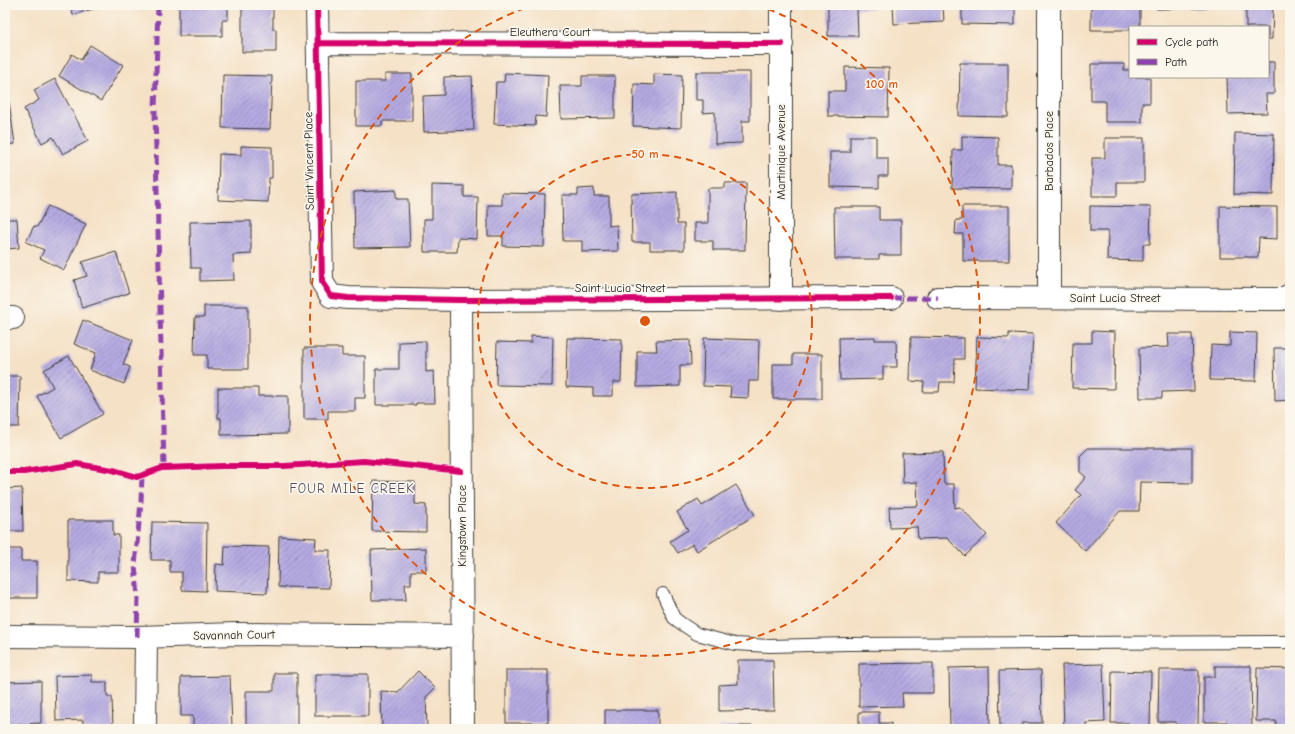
<svg xmlns="http://www.w3.org/2000/svg" width="1295" height="734" font-family="'Comic Neue',sans-serif">
  <style>
    .building { fill: url(#building-hatch) }
    .lines { fill: none; stroke-linecap: round; stroke-linejoin: round }
    .service-casing { stroke: #3d3a36; stroke-width: 14 }
    .minor-casing { stroke: #3d3a36; stroke-width: 24 }
    .service { stroke: #fff; stroke-width: 12 }
    .minor { stroke: #fff; stroke-width: 22 }
    .quiet { stroke: #8e44ad; stroke-width: 5; stroke-dasharray: 10 5; stroke-linecap: butt }
    .cycleway-casing { stroke: #fbf7ec; stroke-width: 8 }
    .cycleway { stroke: #d6006c; stroke-width: 6 }
    .ring { fill: none; stroke: #de560d; stroke-width: 2; stroke-dasharray: 7 5 }
    .labels { text-anchor: middle; dominant-baseline: central; stroke-width: 3.5; stroke-linejoin: round; paint-order: stroke }
    .street-label { font-size: 12px; fill: #1c1c1c; stroke: #fbf7ec }
    .neighbourhood-label { font-size: 13px; letter-spacing: 1px; fill: #524e61; stroke: #fbf7ec }
    .centre { fill: #de560d; stroke: #fbf7ec; stroke-width: 2 }
    .ring-label { font-size: 12px; text-anchor: middle; font-weight: bold; fill: #de560d; stroke: #fbf7ec; stroke-width: 3.5; stroke-linejoin: round; paint-order: stroke }
  </style>
  <defs>
    <pattern id="building-hatch" width="6" height="6" patternUnits="userSpaceOnUse"><rect width="6" height="6" fill="#b5aae2"/><path d="M-1 1l2-2M0 6l6-6M5 7l2-2" fill="none" stroke="#928ab6"/></pattern>
  </defs>
  <rect width="100%" height="100%" fill="#fbf7ec"/>
  <filter id="ink" filterUnits="userSpaceOnUse"><feTurbulence type="fractalNoise" baseFrequency=".025" numOctaves="2"/><feDisplacementMap in="SourceGraphic" scale="8" xChannelSelector="R" yChannelSelector="G"/><feConvolveMatrix kernelMatrix="1 2 1 2 8 2 1 2 1" color-interpolation-filters="sRGB"/></filter>
  <filter id="wash" filterUnits="userSpaceOnUse"><feTurbulence type="fractalNoise" baseFrequency=".012" numOctaves="4" result="noise"/><feDisplacementMap in="SourceGraphic" scale="16" xChannelSelector="R" yChannelSelector="G"/><feGaussianBlur stdDeviation="0.9" result="paint"/><feColorMatrix in="noise" values="0 0 0 0 0 0 0 0 0 0 0 0 0 0 0 0 0 1.4 0 .05"/><feComposite in="paint" operator="in"/></filter>
  <g filter="url(#wash)">
    <rect width="100%" height="100%" fill="#f5e1c6"/>
    <g id="blocks">
      <path class="building" d="M70 5H106L73 15Z
        M179 5H228V20H222V36H179Z
        M242 5H273V29H276V52H242Z
        M828 5H874V9H857L858 36H828Z
        M893 5H943L944 22 894 24Z
        M962 5H1015V25L962 24Z
        M1091 5H1140V27H1130V30H1091Z
        M1157 5H1206V8L1157 9Z
        M1246 5H1273L1272 39H1268V27H1246Z
        M90 45 123 65 101 101 59 76 72 54 81 60Z
        M1268 62H1274V94H1266L1267 113 1228 114 1227 77H1268Z
        M960 63H1008V117L959 116Z
        M1091 64H1124V70H1130V77H1150V103H1142V122H1105V101H1091Z
        M845 67 889 68 888 117 828 116V91H845Z
        M696 72H750V121H742V143L715 144V112L703 113V100H696Z
        M505 73 548 75 546 117 536 116 535 126 494 124 496 82H504Z
        M385 74H412V121H382V126H356V81H385Z
        M654 74 682 75 681 128 633 126 634 84 654 85Z
        M223 75 272 76 270 129 222 128Z
        M472 76 474 130 424 132 423 96 444 95V77Z
        M582 76H615V118L561 119 560 86H582Z
        M55 79 88 141 63 154 53 137 42 143 24 109 39 100 34 90Z
        M5 102H9L15 144 5 145Z
        M1235 133 1274 134 1273 195 1234 194Z
        M850 136H876V158H888V176H879V188L830 187V152H850Z
        M962 136 998 137V165H1011V189L952 188 953 150H962Z
        M1105 138H1144V182H1117V196H1092V158H1105Z
        M241 146 272 147V178H269L268 202 218 200 219 154 241 155Z
        M725 183H746L745 250H713V241H695V223H708V188H725Z
        M432 185 464 186V197H478L477 239 458 238 457 252H424V219H432Z
        M594 188V196H609V226L617 225 618 251 582 252V241H563L562 195H578V189Z
        M396 190V199H408L410 247 355 248 354 192Z
        M677 192V224H684V250H650V242H632L631 194Z
        M502 193 545 194 544 247 503 246V236H488V205H502Z
        M48 206 86 224 64 270 40 258 44 250 26 242 34 226 37 227Z
        M962 206H1009V261H963V234H955L956 220H962Z
        M1090 206 1151 207 1150 244H1143V261L1107 260 1108 231H1090Z
        M1220 206 1277 207V239L1259 238 1258 257H1220Z
        M834 207H879V220H901V255H879V259H835Z
        M5 219H17L19 248 5 249Z
        M251 221V254L233 255 234 280 200 281V268H191L190 222Z
        M116 252 129 293 82 308 74 280 87 276 82 262Z
        M204 306H248V369H207V355H194L195 317H204Z
        M83 320 133 340 123 364 130 367 124 384 90 370 96 353 74 344Z
        M1092 331 1115 332 1114 389 1072 388 1073 343H1092Z
        M1230 332 1257 333 1256 381 1210 380 1211 345 1230 346Z
        M1009 333 1033 334 1030 390 975 388 977 337 1009 338Z
        M1168 334H1192L1194 391 1162 392V398H1140L1139 348 1169 347Z
        M531 336 553 337 552 386 496 385 497 342 531 343Z
        M875 337V340H896L897 367H883V379L840 380 839 338Z
        M911 337 964 338V359H955L954 382H940L939 392H923L924 382 910 381Z
        M567 338 622 339 621 382H613V396H593V388L566 387Z
        M704 338 759 340 758 381H749L748 398 730 397 731 387 703 386Z
        M690 340 691 365H680V386L637 387V351H657L656 341Z
        M426 341V372L434 371 435 403H416V405H376V369H399V342Z
        M304 348H342V356H365V398H355V411H328V419H304Z
        M1274 348H1290V400L1275 401Z
        M793 354H822V399H773V364H793Z
        M69 356 103 414 61 438 37 396 53 387 44 370Z
        M5 376H20L19 427H5Z
        M218 388H258V396H288V434L221 435V418H218Z
        M1088 448H1192V483L1140 482 1139 511H1120L1085 551 1056 523 1081 495 1075 490 1086 477 1080 472V456Z
        M943 452 944 484H954L955 508 960 507 987 535 965 556 947 538 918 539 917 527 890 528 889 507 918 506 917 482 903 483 902 453Z
        M373 481 415 482V504L426 505V532L372 531Z
        M736 485 755 515 697 551 693 544 678 553 670 541 688 530 677 512 698 499 702 506Z
        M22 488 23 531H5V489Z
        M68 520H113V535H119V572H98V582L68 581Z
        M152 522 207 523 206 591 182 590V572H170V560H151Z
        M279 536 316 538 315 550H330L329 588 278 587Z
        M225 546 269 547 267 593 215 591 216 564 224 565Z
        M426 548V571H411V584H405L406 600H372L371 550Z
        M5 549H21V561H37V598H5Z
        M738 660H773L774 710 719 711V685L738 684Z
        M933 663V693H902L903 706 859 707V664Z
        M1103 664 1105 722 1086 723V729H1064L1062 665Z
        M1215 666H1251L1252 729H1227V722H1204V677H1215Z
        M989 667 990 729H950L949 668Z
        M1257 668 1290 669V729H1276V721H1256Z
        M506 670H548V723H506Z
        M1041 670 1042 723H1022V729H1000L999 671Z
        M1159 670H1199L1198 729H1176V722H1158Z
        M418 671 435 688 426 697 427 729H382L381 691 398 692Z
        M1112 671 1151 672 1150 729H1129V723H1111Z
        M274 673H297V728H246V691H274Z
        M315 674H368V716H315Z
        M92 675V682H107V697H112L113 729H83V720L56 721 55 676Z
        M230 676 232 727 193 728V716H181V677Z
        M41 681V723L17 724V729H5V682Z
        M605 710H658V729H605Z
        M859 712H879V723H891V729H859Z
        M720 726H753V729H720Z"/>
    </g>
  </g>
  <g filter="url(#ink)">
    <use href="#blocks" fill-opacity="0" stroke="#3d3a36" stroke-width="1"/>
    <g class="lines">
      <g class="service-casing">
        <path id="service" d="M663 594 674 618 682 624 697 634 735 644 770 646 846 644 1290 642"/>
      </g>
      <g class="minor-casing">
        <path id="minor" d="M317 5 322 282 331 296 348 298 461 300 891 298
          M1049 5V298
          M318 43 782 44
          M938 298 1282 299 1290 295
          M781 299V5
          M461 300 463 729
          M5 318H13
          M5 636 137 637 237 634 463 636
          M145 729 146 637"/>
      </g>
      <use href="#service" class="service"/>
      <use href="#minor" class="minor"/>
      <path class="quiet" d="M158 5 155 111 164 468 160 469
        M891 298H938
        M137 637 138 596 135 565 141 502 142 475H143"/>
      <g class="cycleway-casing">
        <path id="cycleway" d="M317 5 322 282 331 296 348 298 461 300 891 298
          M318 43 782 44
          M5 472H24L77 464 113 470 137 477 162 468 223 466H284L364 461 461 471"/>
      </g>
      <use href="#cycleway" class="cycleway"/>
    </g>
  </g>
  <g class="ring">
    <circle cx="645" cy="321" r="167"/>
    <path d="M757 5A335 335 0 1 1 533 5"/>
  </g>
  <g class="labels">
    <g class="street-label">
      <text x="550" y="32">Eleuthera Court</text>
      <text transform="translate(1049 151) rotate(-90)">Barbados Place</text>
      <text transform="translate(781 152) rotate(-90)">Martinique Avenue</text>
      <text transform="translate(309 161) rotate(-91)">Saint Vincent Place</text>
      <text x="620" y="288">Saint Lucia Street</text>
      <text x="1115" y="298">Saint Lucia Street</text>
      <text transform="translate(462 526) rotate(-90)">Kingstown Place</text>
      <text transform="translate(234 635) rotate(-1)">Savannah Court</text>
    </g>
    <g class="neighbourhood-label">
      <text x="352" y="488">FOUR MILE CREEK</text>
    </g>
  </g>
  <circle cx="645" cy="321" r="6" class="centre"/>
  <g class="ring-label">
    <text x="882" y="88">100 m</text>
    <text x="645" y="158">50 m</text>
  </g>
  <rect width="1295" height="734" fill="none" stroke="#fbf7ec" stroke-width="20"/>
  <rect x="1129" y="26" width="140" height="52" fill="#fbf7ec" stroke="#a29f99"/>
  <rect x="1137" y="39" width="20" height="6" fill="#d6006c" stroke="#a29f99"/>
  <text x="1165" y="46" font-size="12" fill="#1c1c1c">Cycle path</text>
  <rect x="1137" y="59" width="20" height="6" fill="#8e44ad" stroke="#a29f99"/>
  <text x="1165" y="66" font-size="12" fill="#1c1c1c">Path</text>
</svg>
